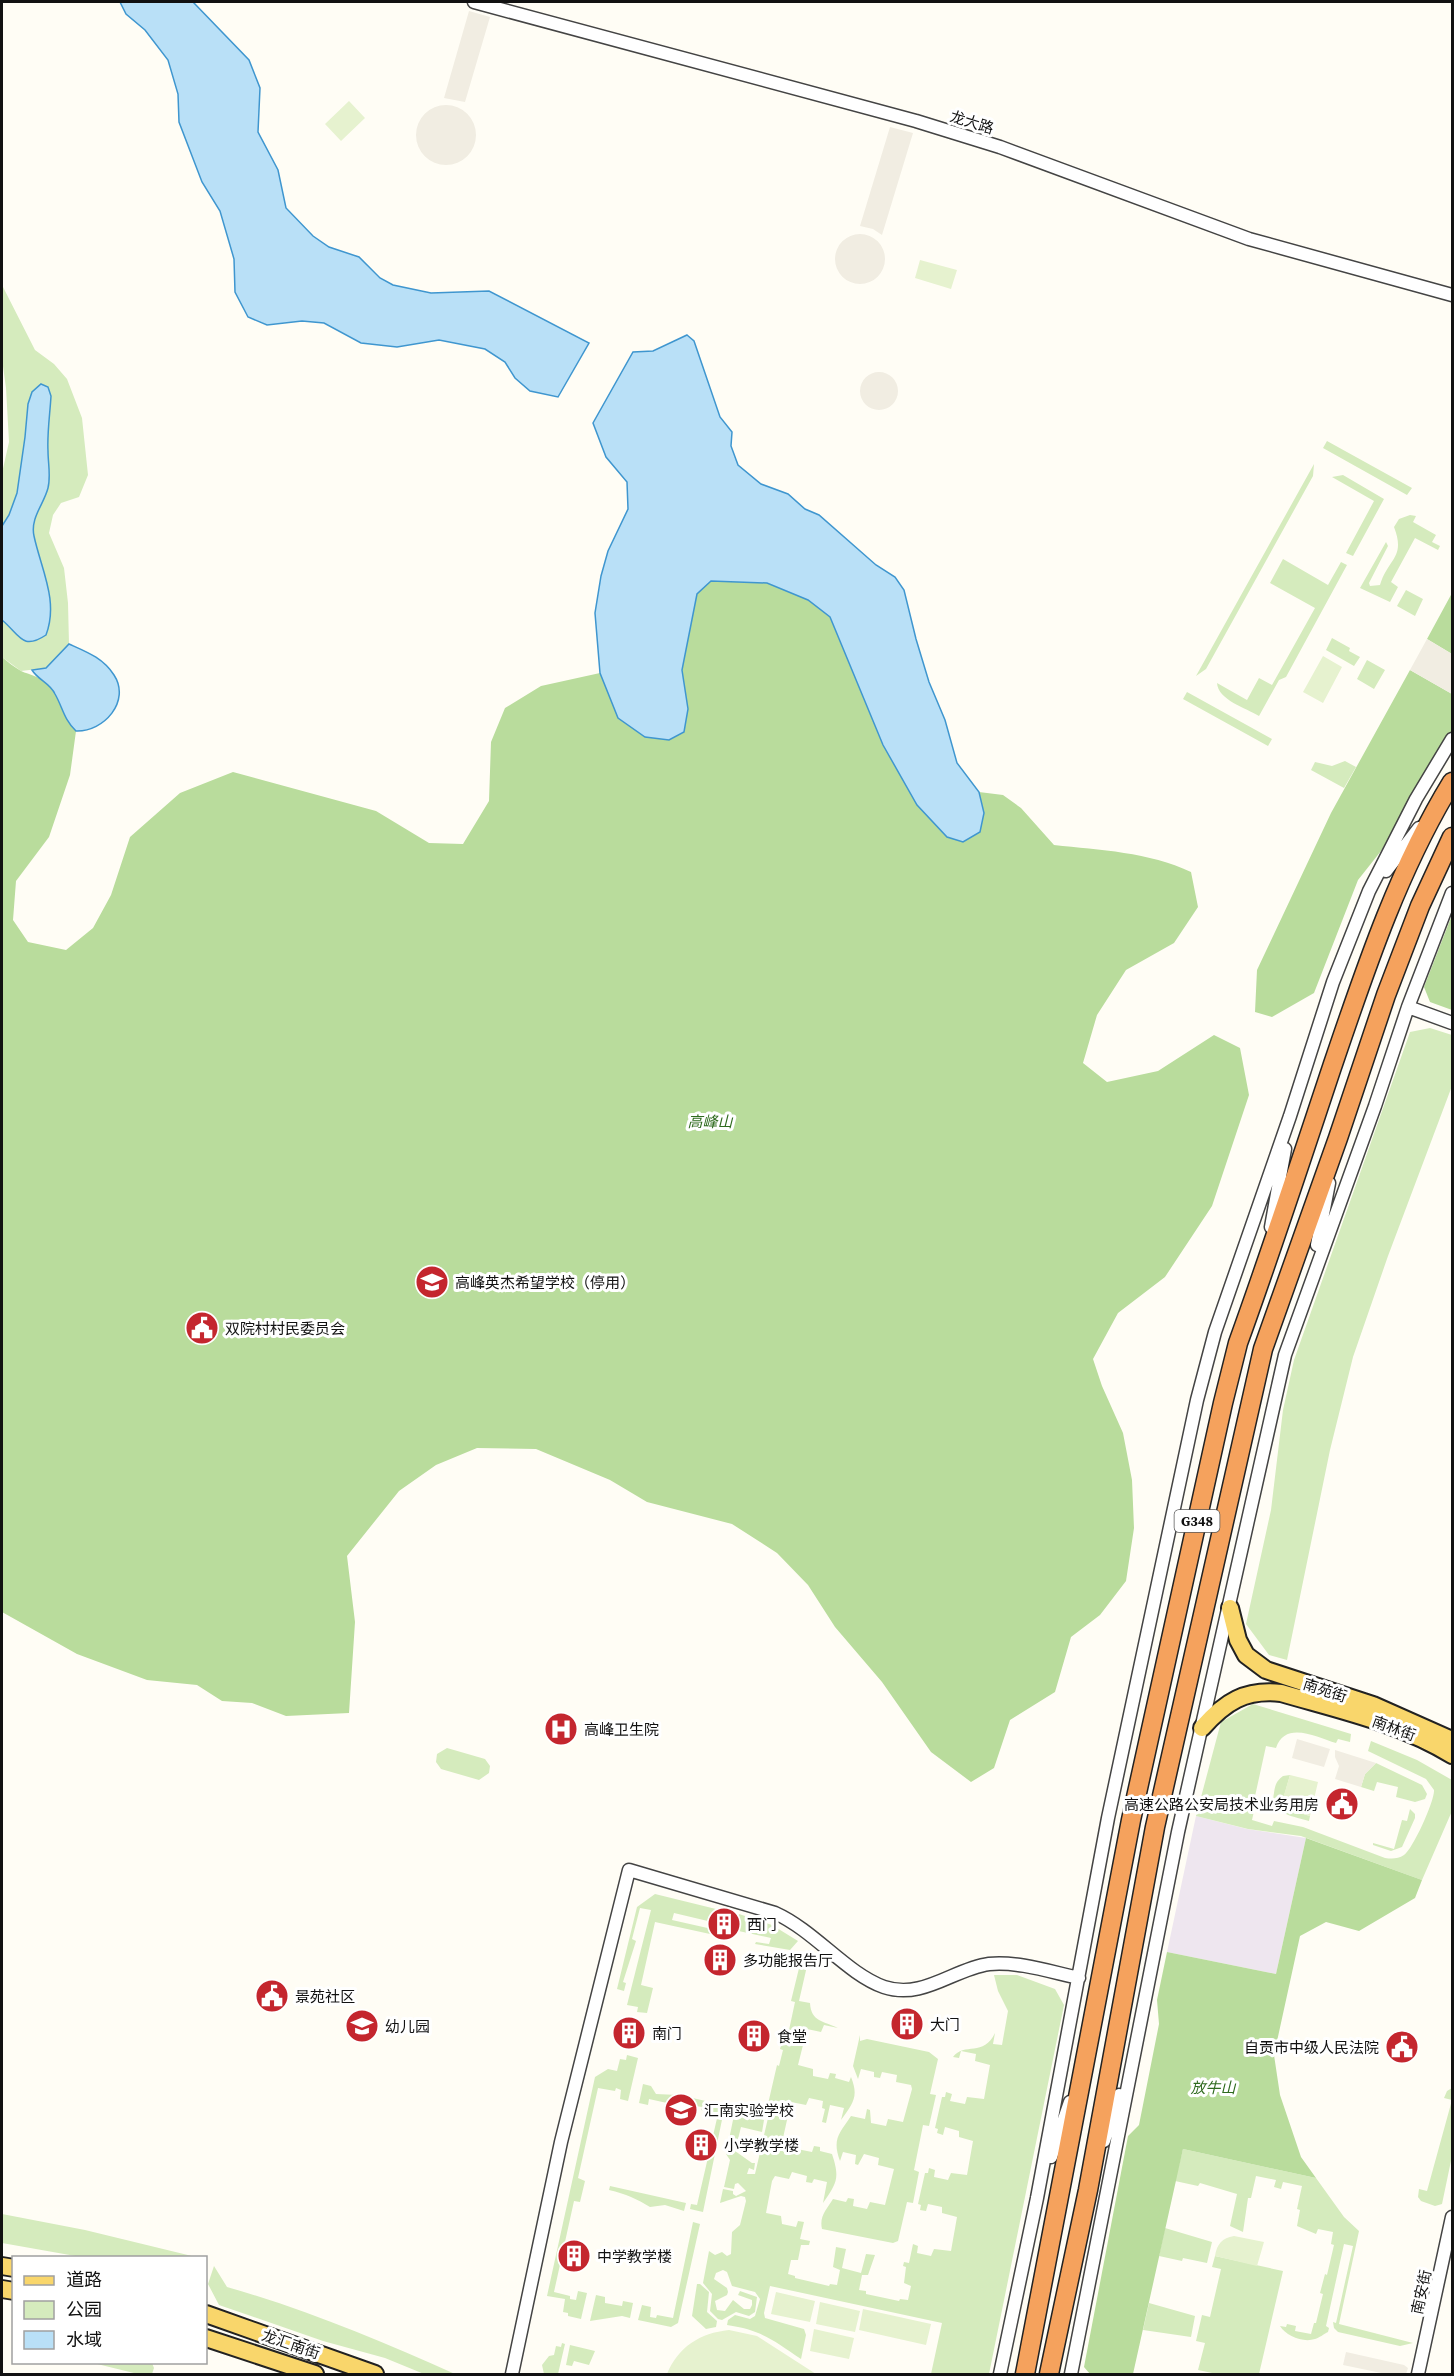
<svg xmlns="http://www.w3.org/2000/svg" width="1454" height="2376" font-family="'Source Serif 4','Noto Sans SC',serif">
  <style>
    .industrial { fill: #eee6ef }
    .green { fill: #d5ebbd }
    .forest { fill: #b9dc9c }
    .pitch { fill: #e6f2cf }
    .plaza { fill: #f1ede2 }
    .water { fill: #b9e0f7; stroke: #3f96cf; stroke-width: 1.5 }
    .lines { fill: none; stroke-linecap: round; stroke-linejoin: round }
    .minor-casing { stroke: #444; stroke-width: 15 }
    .major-casing { stroke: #222; stroke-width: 20 }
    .highway-casing { stroke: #222; stroke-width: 21 }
    .minor { stroke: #fff; stroke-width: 12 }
    .major { stroke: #f9d66b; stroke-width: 16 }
    .highway { stroke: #f5a25d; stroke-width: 18 }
    .labels { text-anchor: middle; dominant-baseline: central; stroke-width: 6; stroke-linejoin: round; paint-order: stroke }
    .shield { fill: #fff; stroke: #585858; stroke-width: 1.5 }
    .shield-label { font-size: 14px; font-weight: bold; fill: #111 }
    .street-label { font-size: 15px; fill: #111; stroke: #fff }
    .park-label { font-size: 15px; font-style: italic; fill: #2f6b1f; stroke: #fff }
    .poi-label { font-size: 15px; fill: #111; stroke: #fff; text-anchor: start }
  </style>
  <rect width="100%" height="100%" fill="#fffdf5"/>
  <path class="industrial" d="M1196 1816 1247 1829 1306 1838 1276 1974 1167 1952Z"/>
  <path class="green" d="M2 285 35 350 54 364 67 379 82 418 88 475 79 497 61 503 53 515 49 533 64 568 68 603 69 644 46 668 21 671 2 657V473L9 442 6 388 2 359Z
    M1327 441 1412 488 1407 495 1323 448Z
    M1314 464 1313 476 1206 669 1196 676Z
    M1343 475 1384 499 1353 556 1346 553 1374 501 1332 477Z
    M1410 515 1416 516 1413 522 1436 535 1432 542 1440 546 1438 550 1415 538 1391 582 1398 587 1390 602 1360 588 1386 542 1388 546 1369 583 1370 586 1380 585C1388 558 1406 558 1394 527L1399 519Z
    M1283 559 1328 585 1341 562 1347 565 1286 677 1279 680 1259 716C1246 708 1218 700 1217 683L1247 700 1259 678 1272 685 1315 608 1270 583Z
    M1406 590 1423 599 1415 616 1397 606Z
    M1332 638 1350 648 1349 651 1360 657 1354 666 1326 650Z
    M1367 660 1385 670 1374 689 1357 679Z
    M1187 692 1272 739 1268 746 1183 699Z
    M1345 761 1356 767 1344 788 1311 770 1315 762 1332 766Z
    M1430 1028 1452 1035V1086L1388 1256 1353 1357 1330 1450 1287 1660 1269 1655 1246 1624 1271 1510 1283 1410 1294 1360 1410 1032Z
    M1253 1704 1351 1734 1350 1742 1338 1739 1336 1743C1317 1737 1285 1720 1276 1748L1266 1746 1252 1810 1254 1811 1252 1820 1272 1826 1274 1821 1303 1827 1385 1858C1392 1859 1398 1859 1404 1855 1413 1849 1435 1800 1434 1790L1426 1779 1368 1751 1371 1741 1417 1760 1452 1780V1811L1422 1880 1301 1836 1248 1829 1196 1816 1221 1722Z
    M447 1748 485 1759 490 1766 489 1773 479 1780 441 1769 436 1762 437 1754Z
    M1376 1763 1422 1785 1427 1794 1425 1799 1415 1802 1396 1797 1398 1787 1377 1782 1374 1791 1361 1787 1365 1774Z
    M1290 1775 1281 1807 1310 1816 1309 1821C1294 1816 1269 1814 1274 1793 1275 1786 1276 1781 1283 1776Z
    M1410 1809 1415 1814V1818L1402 1847 1391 1851 1373 1845V1843L1394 1849 1402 1820 1407 1821Z
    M655 1894 716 1909 712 1922 674 1913 672 1920 712 1929 710 1934 655 1922 641 1985 653 1988 647 2013 637 2012 638 2007 627 2005 651 1910 640 1908 632 1939 636 1941 623 1982 626 1983 624 1991 617 1989 637 1907Z
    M739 1914 772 1925 798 1941 790 1950 755 1944 756 1942 769 1944 771 1938 734 1930Z
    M809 1950 814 1955 807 1966 799 2001 810 2003C811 2022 824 2021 838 2028L824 2025 821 2032 807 2029 798 2065 813 2069V2076L828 2079 830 2073 836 2074 835 2078 849 2082 851 2077C859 2097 853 2103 841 2120L844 2108 830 2105 826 2123 822 2122 825 2109 822 2108 823 2101 809 2098 806 2105 791 2102 783 2138 798 2142 797 2149 812 2152 814 2146 820 2147V2151L832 2154C840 2178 837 2183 823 2203L827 2182 814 2179 812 2183 806 2182 807 2176 792 2172 789 2179 775 2176 772 2181 766 2213 781 2216 782 2224 796 2227 798 2221 804 2222 800 2239 810 2241 809 2245H801L798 2260H791L788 2274 795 2276V2278L829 2286 830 2284 837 2285 840 2270 833 2267 836 2247 846 2249 842 2268 861 2273 866 2254 875 2255 868 2275H862L859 2290 866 2291V2294L899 2301 900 2299 908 2300 911 2286 904 2283 906 2267 903 2266 904 2262 909 2263 913 2244 918 2246 917 2253 931 2256 934 2249 951 2251 957 2217 942 2213V2207L928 2204 926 2211 920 2210 921 2205 918 2204 925 2173H928L929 2168 935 2170 934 2177 948 2180 951 2173 967 2175 973 2141 959 2137V2131L945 2127 943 2135 937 2133 938 2129 935 2128 942 2097H945L946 2092 952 2094 950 2101 965 2104 967 2097 984 2099 990 2065 975 2061 976 2054 961 2051 959 2058 953 2057C964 2042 984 2057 995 2033L993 2044 1002 2045 1008 2011 998 1991 994 1975H1017L1055 1989 1064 2005 989 2374H931L942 2323 770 2286 764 2313 765 2318 804 2329 806 2335 801 2359C773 2340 761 2330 727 2325L728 2320 735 2315 750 2319 755 2316 760 2299 755 2292 732 2286 727 2272 723 2270 716 2273 714 2279 727 2288 728 2292 727 2295 715 2301 717 2310 725 2311 733 2300 744 2309H750L752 2305V2300L738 2295 740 2291 757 2297 755 2312 749 2316 736 2312 722 2320 718 2319 710 2311 712 2294 703 2283 709 2251 715 2255 722 2252 727 2256 731 2254 732 2232 740 2225 746 2201 745 2197 741 2196 720 2203 723 2189 733 2191V2194L736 2196 746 2191 738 2183 735 2184 734 2189 724 2187 730 2160 726 2154 733 2120 739 2114 764 2120 762 2132 741 2127 735 2151 752 2163H755L754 2170 749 2168 747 2174H755L768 2118 759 2113 762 2104H768L777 2065 779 2066 783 2050 780 2049 785 2030H789L795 2002 791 2001 801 1960Z
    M860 2035V2041L867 2039 929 2052 938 2059 930 2094 936 2095 929 2126 923 2125 914 2170 919 2172 913 2203 907 2202 898 2241 893 2243 822 2229C819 2216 827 2209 833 2199L846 2202 848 2198 854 2199 853 2206 867 2209 870 2202 885 2205 894 2169 878 2165 879 2158 864 2154 858 2165 855 2164 856 2155 843 2152 840 2161C832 2139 839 2134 851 2116L865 2119 867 2109 870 2110 871 2123 886 2126 888 2119 903 2122 912 2089 911 2085 896 2082 897 2075 882 2072 880 2078 874 2077V2072L861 2069 858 2079 853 2066Z
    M627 2055 638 2058 628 2101 620 2099 621 2090 616 2088 615 2091 598 2088 578 2178 585 2181 580 2202 574 2201 554 2292 570 2296V2299L576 2300 578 2291 587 2293 581 2319 568 2316V2313L563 2312 565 2299 547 2296 595 2077 608 2069 617 2071 620 2059 626 2060Z
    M643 2084 651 2086 656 2094 678 2095 674 2111 665 2109 667 2103 649 2099 648 2105 639 2103Z
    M1452 2088V2156L1442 2204 1435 2206 1421 2201 1418 2197 1419 2189 1427 2191 1452 2100 1444 2098 1447 2091Z
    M688 2097 719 2104 724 2110 703 2212 690 2209 691 2204 697 2205 718 2114 701 2110 702 2107 696 2106 694 2115 684 2113Z
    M1183 2149 1316 2178 1344 2217 1359 2231 1339 2324 1413 2343 1400 2346 1338 2332 1334 2328 1333 2322 1336 2323 1353 2246 1344 2244 1326 2326 1329 2328 1328 2332C1324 2334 1319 2338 1315 2339 1303 2343 1286 2336 1280 2326L1286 2327 1287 2324 1296 2326 1295 2331 1311 2334 1314 2323H1316L1323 2294 1320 2293 1325 2274 1327 2275 1334 2245 1331 2244 1333 2232 1318 2229 1316 2234 1297 2226 1300 2210 1297 2209 1302 2186 1283 2182 1281 2189 1274 2187 1276 2180 1256 2176 1251 2198H1248L1243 2232 1230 2226 1237 2194 1200 2183 1198 2186 1175 2181Z
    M610 2186 686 2203 684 2211 665 2205 650 2207C637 2199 626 2194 609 2190Z
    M2 2214 85 2230 196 2257H81L2 2243Z
    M693 2222 700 2224 678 2323 671 2327 638 2320 642 2305 651 2307 650 2317 656 2318 657 2315 673 2318Z
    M1165 2228 1212 2242 1207 2263 1183 2258 1182 2261 1159 2256Z
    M1215 2256 1283 2271 1259 2374H1217L1198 2370 1205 2343 1196 2341 1202 2315 1210 2317 1221 2269 1212 2267Z
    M214 2266 227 2287C305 2309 381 2341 455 2374H424L385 2358 323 2341 219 2305 208 2284Z
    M697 2284H700L709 2292 707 2312 717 2321 716 2327 706 2329 692 2316Z
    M596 2295 605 2297V2303L622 2306 623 2301 633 2303 630 2318 622 2316 590 2321Z
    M1149 2303 1195 2316 1191 2337 1143 2330Z
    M562 2343 565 2344 558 2374H544L542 2365 549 2356 554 2355 556 2346 561 2347Z
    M570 2345 595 2351 589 2365 574 2361 572 2366 566 2365Z
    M93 2363H152L154 2368 152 2374H138Z"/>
  <path class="forest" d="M711 581 767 583 808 600 830 617 883 745 917 805 984 813 979 792 1003 795 1021 808 1054 845C1100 850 1149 852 1191 872L1198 907 1174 943 1126 970 1097 1015 1083 1063 1107 1082 1158 1071 1214 1035 1240 1048 1249 1095 1212 1206 1165 1277 1118 1313 1093 1359 1102 1386 1123 1433 1132 1480 1134 1528 1126 1581 1100 1615 1071 1637 1055 1692 1010 1720 994 1768 971 1782 931 1752 882 1682 835 1627 808 1585 777 1553 732 1524 647 1502 610 1480 536 1449 477 1448 436 1465 399 1491 347 1556 355 1622 349 1713 286 1716 252 1703 222 1701 197 1685 147 1680 77 1654 2 1612V657C8 662 14 667 21 671 30 675 39 676 46 683 61 696 61 716 76 731L70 775 49 837 16 881 13 920 28 942 66 950 93 928 111 895 130 837 180 793 233 772 376 811 429 843 463 844 489 801 491 742 505 708 541 686 600 673 619 718 645 737 669 740 683 732 688 709 682 670 697 593Z
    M1452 593V654L1427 639Z
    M1410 670 1452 694V730L1381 851 1358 880 1314 993 1272 1017 1255 1012 1257 970 1331 813Z
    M1452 915V1010L1430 1002 1424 987Z
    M1306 1838 1422 1880 1415 1898 1359 1931 1326 1922 1300 1936 1274 2055 1280 2095 1301 2157 1316 2178 1183 2149 1133 2374H1090L1084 2367 1128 2136 1139 2125 1159 2024 1157 2000 1167 1952 1276 1974Z"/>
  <path class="pitch" d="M349 101 365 118 341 141 325 124Z
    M920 260 957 270 951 289 915 278Z
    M1323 656 1342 667 1323 703 1303 692Z
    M1290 1775 1318 1782 1310 1816 1280 1808Z
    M1234 2236 1264 2242 1257 2266 1215 2256C1217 2244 1222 2238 1234 2236Z
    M776 2292 815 2301 810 2322 771 2314Z
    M820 2302 860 2311 855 2332 816 2324Z
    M863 2309 931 2324 926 2345 859 2330Z
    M814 2329 854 2338 849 2359 810 2351Z
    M729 2330 757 2336 816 2374H667C678 2347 700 2333 729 2330Z"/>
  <path class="plaza" d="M469 11 490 17 465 102 444 98Z
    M416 135a30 30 0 1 1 60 0a30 30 0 1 1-60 0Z
    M890 127 913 133 882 235 873 229 860 226Z
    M835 259a25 25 0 1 1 50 0a25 25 0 1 1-50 0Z
    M860 391a19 19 0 1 1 38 0a19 19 0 1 1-38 0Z
    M1427 639 1452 654V694L1410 670Z
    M1297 1739 1330 1749 1324 1767 1292 1758Z
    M1335 1750 1376 1763 1365 1774 1361 1787 1335 1779 1339 1766 1335 1757Z
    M1346 2352 1404 2365 1408 2368 1406 2374H1386L1343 2365Z"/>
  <path class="water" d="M120 2H193L249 60 260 88 258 132 278 170 286 208 313 236 329 247 359 257 380 278 393 285 431 293 489 291 589 343 558 397 530 391 515 378 505 362 485 349 439 340 397 347 361 343 324 323 302 321 267 325 248 317 235 292 234 259 220 211 202 182 179 122 178 94 168 60 145 30 126 14Z
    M687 335 694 341 720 417 732 432 731 446 738 465 761 484 788 494 805 509 819 515 876 565 895 577 904 590 916 639 929 682 945 720 957 763 979 792 984 813 980 832 963 842 947 837 917 805 883 745 830 617 808 600 767 583 711 581 697 594 682 670 688 709 684 732 669 740 645 737 618 718 600 673 595 613 601 576 608 551 628 509 627 482 606 457 593 423 633 352 653 351Z
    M41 384 48 387 51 396C50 414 47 433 48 451 48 463 51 476 48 488 44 504 30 518 34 536 41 569 59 601 46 635 22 651 20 635 2 620V526L9 515 17 493 25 437 28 404 32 392Z
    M69 644C87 652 103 658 114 675 131 701 104 732 76 731 63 718 63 708 55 694 50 683 38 680 32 670L46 668Z"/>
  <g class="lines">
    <g class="minor-casing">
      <path id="minor" d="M474 2 916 121 1000 147 1249 239 1452 295
        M1386 871 1419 828
        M1408 1007 1452 1023
        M1271 1227 1285 1149
        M1317 1245 1329 1183
        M1104 2141 1119 2095
        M1051 2157 1070 2102
        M512 2374 561 2142 629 1870 775 1913C815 1931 847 1974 884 1987 923 2000 953 1969 989 1964 1018 1961 1051 1972 1079 1978
        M1000 2374 1037 2198 1108 1818 1197 1400 1215 1332 1290 1116 1333 982 1369 891 1416 799 1452 739
        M1071 2374 1178 1832 1285 1355 1375 1106 1408 1007 1452 893
        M1418 2374 1452 2217"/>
    </g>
    <g class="major-casing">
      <path id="major" d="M1230 1608 1238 1640 1246 1655 1266 1670 1373 1705 1452 1740
        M1202 1728C1225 1702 1245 1689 1281 1693 1339 1710 1400 1723 1452 1755
        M2 2266 14 2268
        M2 2289 14 2291
        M206 2314 375 2374
        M206 2338 315 2374"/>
    </g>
    <g class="highway-casing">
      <path id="highway" d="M1025 2374 1131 1820 1223 1403 1238 1343C1271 1252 1301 1160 1332 1067 1365 970 1398 870 1452 782
        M1049 2374 1088 2190 1155 1827 1263 1349 1338 1138 1386 995 1420 906 1452 837"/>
    </g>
    <use href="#minor" class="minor"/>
    <use href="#major" class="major"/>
    <use href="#highway" class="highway"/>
  </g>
  <defs>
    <g id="school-disc" transform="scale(1.725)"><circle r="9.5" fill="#c4262e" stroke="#fff"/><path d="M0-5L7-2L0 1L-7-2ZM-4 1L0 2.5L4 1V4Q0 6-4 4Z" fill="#fff"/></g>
    <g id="civic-disc" transform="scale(1.725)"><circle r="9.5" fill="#c4262e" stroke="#fff"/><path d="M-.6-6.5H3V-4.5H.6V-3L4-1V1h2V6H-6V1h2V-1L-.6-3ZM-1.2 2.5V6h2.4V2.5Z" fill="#fff"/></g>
    <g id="hospital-disc" transform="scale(1.725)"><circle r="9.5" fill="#c4262e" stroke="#fff"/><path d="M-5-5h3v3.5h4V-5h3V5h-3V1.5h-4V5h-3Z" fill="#fff"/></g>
    <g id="building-disc" transform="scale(1.725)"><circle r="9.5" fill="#c4262e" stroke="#fff"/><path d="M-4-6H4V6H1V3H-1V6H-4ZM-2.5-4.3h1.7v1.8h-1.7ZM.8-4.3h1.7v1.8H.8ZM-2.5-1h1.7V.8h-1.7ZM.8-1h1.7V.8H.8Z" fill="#fff"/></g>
  </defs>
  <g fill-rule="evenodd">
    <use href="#school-disc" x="432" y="1282"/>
    <use href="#civic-disc" x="202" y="1328"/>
    <use href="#hospital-disc" x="561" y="1729"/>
    <use href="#civic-disc" x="1342" y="1804"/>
    <use href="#building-disc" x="724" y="1924"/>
    <use href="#building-disc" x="720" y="1960"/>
    <use href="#civic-disc" x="272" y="1996"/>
    <use href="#building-disc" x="907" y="2024"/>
    <use href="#school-disc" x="362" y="2026"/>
    <use href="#building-disc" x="629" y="2033"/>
    <use href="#building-disc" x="754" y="2036"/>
    <use href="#civic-disc" x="1402" y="2047"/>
    <use href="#school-disc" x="681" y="2110"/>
    <use href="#building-disc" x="701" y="2145"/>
    <use href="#building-disc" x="574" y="2256"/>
  </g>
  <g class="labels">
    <rect class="shield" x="1174.5" y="1510" width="45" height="22" rx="4.5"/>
    <g class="shield-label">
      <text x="1197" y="1521">G348</text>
    </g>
    <g class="street-label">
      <text transform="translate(972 122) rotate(17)">龙大路</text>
      <text transform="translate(1325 1690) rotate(18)">南苑街</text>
      <text transform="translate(1394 1728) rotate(20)">南林街</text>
      <text transform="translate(1421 2292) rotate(-78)">南安街</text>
      <text transform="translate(291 2344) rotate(19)">龙汇南街</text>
    </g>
    <g class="park-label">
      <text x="710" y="1121">高峰山</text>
      <text x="1213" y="2087">放牛山</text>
    </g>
    <g class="poi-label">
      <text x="455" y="1282">高峰英杰希望学校（停用）</text>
      <text x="225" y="1328">双院村村民委员会</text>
      <text x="584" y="1729">高峰卫生院</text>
      <text x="1319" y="1804" text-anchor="end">高速公路公安局技术业务用房</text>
      <text x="747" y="1924">西门</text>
      <text x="743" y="1960">多功能报告厅</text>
      <text x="295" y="1996">景苑社区</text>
      <text x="930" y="2024">大门</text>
      <text x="385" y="2026">幼儿园</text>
      <text x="652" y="2033">南门</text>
      <text x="777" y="2036">食堂</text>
      <text x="1379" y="2047" text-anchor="end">自贡市中级人民法院</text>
      <text x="704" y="2110">汇南实验学校</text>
      <text x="724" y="2145">小学教学楼</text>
      <text x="597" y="2256">中学教学楼</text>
    </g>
  </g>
  <rect width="1454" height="2376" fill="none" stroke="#111111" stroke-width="6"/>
  <rect x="12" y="2256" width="195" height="108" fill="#ffffff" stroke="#a0a0a0" stroke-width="1.5"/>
  <rect x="24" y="2276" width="30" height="9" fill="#f9d66b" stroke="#a0a0a0" stroke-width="1.5"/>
  <text x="66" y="2286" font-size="18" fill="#111111">道路</text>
  <rect x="24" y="2301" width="30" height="18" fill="#d5ebbd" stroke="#a0a0a0" stroke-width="1.5"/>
  <text x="66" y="2316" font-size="18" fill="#111111">公园</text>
  <rect x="24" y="2331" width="30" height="18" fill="#b9e0f7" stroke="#a0a0a0" stroke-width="1.5"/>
  <text x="66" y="2346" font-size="18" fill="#111111">水域</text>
</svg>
